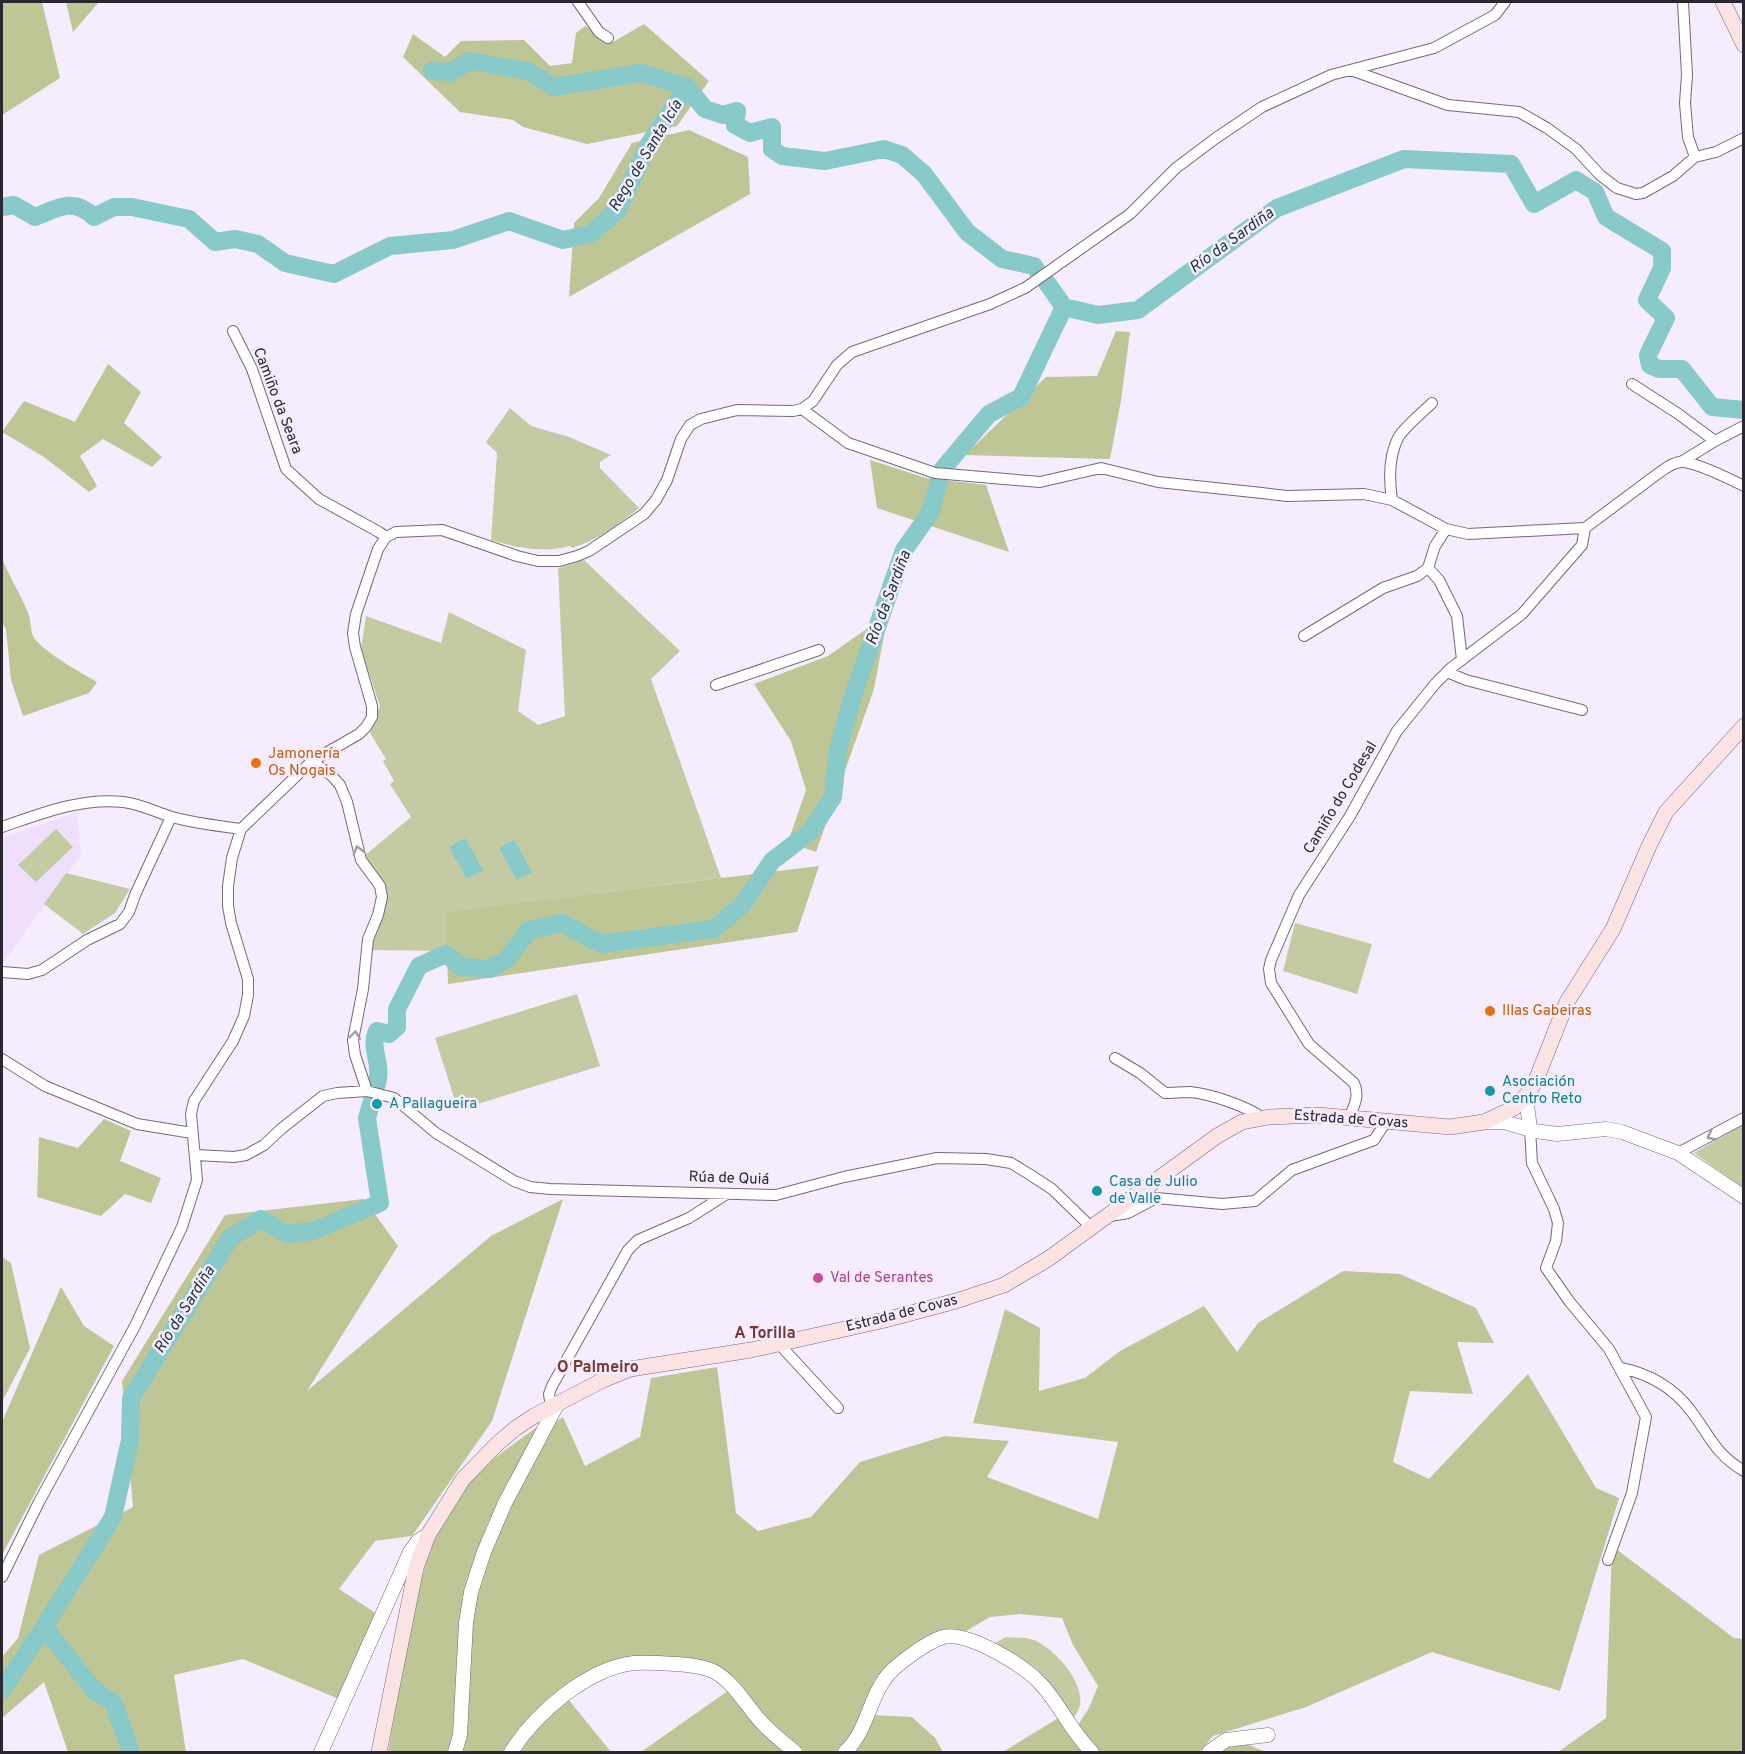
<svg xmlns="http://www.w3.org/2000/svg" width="1745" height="1754" font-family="Overpass,sans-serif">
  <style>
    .built { fill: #efdffc }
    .green { fill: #c4cba2 }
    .forest { fill: #bec695 }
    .water { fill: #88c9ca }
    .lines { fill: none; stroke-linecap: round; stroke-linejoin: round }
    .river { stroke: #88c9ca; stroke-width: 18 }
    .minor-casing { stroke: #756781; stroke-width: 12 }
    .tertiary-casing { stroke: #756781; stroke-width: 15 }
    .secondary-casing { stroke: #756781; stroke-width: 16 }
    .minor { stroke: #fff; stroke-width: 10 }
    .tertiary { stroke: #fff; stroke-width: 14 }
    .secondary { stroke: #fbe2e3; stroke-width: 15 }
    .oneway { stroke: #a09da2 }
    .food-dot { fill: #e8710a; stroke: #f5ecfd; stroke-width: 2 }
    .culture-dot { fill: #0f9aa8; stroke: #f5ecfd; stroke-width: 2 }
    .hotel-dot { fill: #d1479c; stroke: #f5ecfd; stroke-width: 2 }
    .labels { text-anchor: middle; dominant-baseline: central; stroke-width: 5; stroke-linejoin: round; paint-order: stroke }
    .street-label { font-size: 15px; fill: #2c2631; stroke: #f5ecfd }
    .food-label { font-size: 15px; fill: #c56008; stroke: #f5ecfd; text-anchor: start }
    .culture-label { font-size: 15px; fill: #0d838f; stroke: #f5ecfd; text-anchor: start }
    .hotel-label { font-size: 15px; fill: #b23c85; stroke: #f5ecfd; text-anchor: start }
    .water-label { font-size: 16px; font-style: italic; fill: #163738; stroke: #f5ecfd }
    .neighbourhood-label { font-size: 16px; font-weight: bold; fill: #7b352b; stroke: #f5ecfd }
  </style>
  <rect width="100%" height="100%" fill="#f5ecfd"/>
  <path class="built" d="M77 812 81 855 2 964V838Z"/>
  <path class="green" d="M510 408 531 426 569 437 611 455 600 462V468L639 508C618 525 598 540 572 548L570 546C543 553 517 548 491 540L497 453 486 442Z
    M584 560 680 651 651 679 721 878 447 912V951L371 950 385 903 363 857 411 817 390 784 394 781 383 761 386 759 370 733 380 706 361 649 366 616 441 643 449 612 526 650 518 711 538 725 565 716 558 568Z
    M56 829 73 847 36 882 18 865Z
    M66 873 130 889 115 913 83 934 44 904Z
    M1295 923 1372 944 1357 994 1283 971Z
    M577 994 600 1066 458 1110 435 1038Z
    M1743 1125V1188L1694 1153Z
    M1006 1637C1014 1638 1026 1637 1034 1640 1054 1649 1084 1680 1080 1705 1079 1710 1075 1716 1072 1721L991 1645Z"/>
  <path class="forest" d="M2 2H42L60 78 2 115Z
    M66 2H99L73 32Z
    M644 24 709 81 677 126 587 144 523 127 513 120 460 112 403 57 413 34 445 57 461 41 524 40 550 66 572 63 576 33 585 26 613 42Z
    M689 130 748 157 750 194 569 297 574 223 599 198 632 143Z
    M1116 331 1130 332 1121 400 1110 459 965 455 1046 377 1097 376Z
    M108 364 141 392 124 423 162 457 152 467 103 439 80 456 97 486 89 492 44 457 2 432 24 401 75 422Z
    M870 460 926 478 986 485 1009 552 877 508Z
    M2 558C9 577 21 594 28 613 31 620 30 629 33 636 41 651 82 673 97 682L89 693 23 716 11 680 6 629 2 622Z
    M888 614 874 689 816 852 788 842 806 790 791 741 754 684 828 656Z
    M819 866 797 932 448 984 446 912Z
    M104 1119 131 1131 120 1161 161 1178 151 1203 125 1194 101 1216 37 1197 39 1137 78 1148Z
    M364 1199 398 1246 307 1391 491 1236 563 1199 492 1421 412 1536 375 1541 339 1589 377 1614 339 1699 243 1659 174 1675 186 1752H68L44 1682 2 1718V1657L18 1638 39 1555 133 1507 122 1381 225 1215Z
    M2 1257 11 1263 30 1348 2 1402Z
    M1343 1271 1400 1274 1476 1308 1494 1343 1457 1342 1473 1394 1410 1391 1393 1462 1429 1479 1528 1374 1596 1488 1619 1498 1560 1691 1432 1652 1306 1707 1213 1736 1200 1752H1098L1078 1725 1089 1708 1098 1686 1073 1645 1062 1618 1020 1614 990 1617 961 1634 907 1652 842 1749 837 1752 800 1751 782 1738 718 1668 604 1669 507 1752H458L470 1629 481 1572 499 1528 548 1427 563 1417 585 1466 640 1437 651 1378 717 1367 736 1513 758 1531 811 1517 860 1462 945 1436 1009 1441 987 1477 1098 1519 1118 1442 973 1423 1005 1309 1040 1328 1039 1391 1085 1378 1120 1351 1204 1306 1237 1352 1258 1323Z
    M61 1287 84 1326 114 1346 2 1555V1422Z
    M537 1427 487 1525 469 1576 454 1734 449 1752H388C402 1675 414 1552 463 1489 483 1464 511 1446 537 1427Z
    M1612 1546 1734 1638 1743 1639V1752H1558L1606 1718Z
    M732 1688 793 1752H641Z
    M568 1699 611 1752H516L528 1734Z
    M873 1715 912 1717 935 1738 943 1752H852Z
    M1060 1717 1083 1752H1003Z
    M1246 1744 1266 1752H1221L1229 1746Z"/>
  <path class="water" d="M465 838 483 870 467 879 449 847Z
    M514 840 532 872 517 880 499 848Z"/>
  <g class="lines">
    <path class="river" d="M432 71 451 72 469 61 528 71 554 87 641 73 687 87 705 109 723 115 737 111 735 125 750 133 772 127V149L782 156 825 161 884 149 902 155 924 174 967 232 1002 259 1034 266 1036 269
      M2 207 14 205 35 217C57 208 74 197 94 217L114 207H132L189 219 215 242 235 239 258 244 285 263 334 274 390 246 453 240 509 221 563 240 590 234 617 211 649 144 687 87
      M1047 283 1064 307
      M377 1084C383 1063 369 1049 377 1031L389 1034 397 1027V1009L419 966 446 954 461 967 490 969 507 959 529 930 562 923 601 944 714 929 743 904 772 861 810 832 833 797 838 750 854 693 904 550 930 513 942 470 989 414 1021 397 1064 307 1098 315 1138 310 1277 208 1404 159 1511 164 1534 204 1576 180 1595 192 1606 217 1662 251V268L1647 300 1666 318 1648 355 1650 365 1659 369H1682L1712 407 1744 410
      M44 1627 94 1690 113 1702 131 1752
      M2 1690 44 1627 113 1517 130 1440 131 1398 230 1238 261 1219 287 1234 313 1231 380 1203 367 1118 372 1101"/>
    <g class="minor-casing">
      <path id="minor" d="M578 2 599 32 608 38
        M1683 2 1687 75 1685 103 1688 137 1695 157 1716 152 1744 138
        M1351 70 1448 105 1519 112 1547 128 1576 149 1600 175 1617 188 1636 194 1643 193 1673 176 1695 157
        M233 331 252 369 286 469 319 499 379 532 386 537
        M1632 384 1677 413 1715 441 1744 426
        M802 409 848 443 935 473 1040 482 1101 468 1158 482 1262 493 1287 496 1364 494 1392 500 1446 529 1468 534 1585 528 1656 475C1663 470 1673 462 1681 462 1696 462 1730 479 1744 486
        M1681 462 1715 441
        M1392 500C1389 480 1388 458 1398 438 1404 427 1422 413 1432 403
        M1428 568 1439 580 1457 616 1462 660
        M1304 636 1383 588 1417 576 1428 568 1435 546 1446 529
        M1447 672 1466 680 1582 710
        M716 685 819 650
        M312 761 332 776 340 785 347 802 361 860 380 886 382 897 378 915 368 939 363 989 353 1040 355 1055 367 1091
        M2 827C40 814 82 797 123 802 141 804 155 812 172 817 194 823 218 826 241 829L312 761 359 734 366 727 372 717V706L355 647 353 633 356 614 378 549 386 537 396 532 442 530 517 556 538 561H559L577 556 589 551 644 514 656 500 667 480 681 439 690 425 701 419 737 410 793 411 802 409 813 401 837 365 852 352 990 304 1025 288 1130 214 1176 168 1216 138 1262 107 1331 75 1434 48 1495 15 1505 2
        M2 972 28 974 42 970 87 940 120 924 129 912 135 895 171 817
        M1115 1058 1140 1073 1165 1093C1173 1093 1182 1092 1190 1092 1211 1094 1246 1106 1263 1118
        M2 1059 45 1086 137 1124 192 1133
        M1349 1118C1354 1106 1360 1096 1354 1083L1309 1044 1271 983 1269 969 1271 960 1299 895 1350 816 1397 731 1435 684 1451 668 1522 614 1582 545 1585 528
        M1530 1129 1532 1163 1554 1209 1558 1223 1556 1241 1546 1268 1569 1301 1609 1349 1646 1417 1632 1493 1608 1560
        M1678 1153 1744 1118
        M196 1155 234 1157 246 1155 264 1145 281 1129 323 1096 337 1093 367 1091 394 1098 436 1133 514 1181 530 1187 550 1189 776 1195 844 1177 937 1158 986 1159 1011 1163 1029 1174 1052 1189 1091 1227
        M1110 1216 1128 1213 1156 1198 1222 1204 1255 1201 1292 1170 1374 1140 1386 1122
        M779 1344 838 1408
        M1621 1368C1650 1374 1673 1387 1691 1411 1710 1436 1715 1454 1744 1471
        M551 1407 549 1394 552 1386 628 1250 638 1240 689 1218 725 1195
        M2 1577 39 1502 135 1326 182 1227 197 1180 191 1114 194 1101 233 1041 244 1016 248 995V979L231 923 228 906V886L232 858 241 829"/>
    </g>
    <g class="tertiary-casing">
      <path id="tertiary" d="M1526 1096 1530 1129
        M1484 1122H1504L1535 1131 1557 1134 1606 1129 1622 1132 1678 1153 1744 1197
        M321 1752 410 1552 418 1541 428 1535
        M455 1752 460 1735 466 1623 471 1592 484 1552 505 1503 558 1403
        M511 1752C536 1713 586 1669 634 1663 647 1662 661 1663 675 1664 688 1665 703 1666 715 1672 737 1685 747 1708 764 1725 774 1735 785 1744 795 1752
        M845 1752C866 1733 868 1703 884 1680 893 1666 927 1642 943 1637 968 1631 1023 1665 1040 1683 1060 1704 1071 1732 1092 1752
        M1209 1752 1226 1740 1268 1735"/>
    </g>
    <g class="secondary-casing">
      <path id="secondary" d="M1723 2 1744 45
        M379 1752 416 1568 428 1535 463 1479 497 1444 516 1428 534 1416 603 1380 630 1369 751 1350 885 1320 956 1301 1004 1285 1048 1259 1217 1136 1242 1122 1269 1117 1318 1115 1450 1127 1484 1122 1514 1108 1529 1092 1536 1080 1567 1002 1613 929 1649 846 1666 812 1744 726"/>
    </g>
    <use href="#minor" class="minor"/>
    <use href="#tertiary" class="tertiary"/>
    <use href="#secondary" class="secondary"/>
  </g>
  <defs><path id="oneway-chevron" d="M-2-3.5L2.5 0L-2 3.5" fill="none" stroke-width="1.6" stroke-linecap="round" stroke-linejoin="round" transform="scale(1.5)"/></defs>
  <g class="oneway">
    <use href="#oneway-chevron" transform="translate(358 850) rotate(-106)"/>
    <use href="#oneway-chevron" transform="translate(355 1035) rotate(-83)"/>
    <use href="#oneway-chevron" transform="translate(1711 1136) rotate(153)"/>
  </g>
  <g class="food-dot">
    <circle cx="256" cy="763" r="6"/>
    <circle cx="1490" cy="1011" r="6"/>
  </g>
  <g class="culture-dot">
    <circle cx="1490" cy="1091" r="6"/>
    <circle cx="377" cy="1104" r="6"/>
    <circle cx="1097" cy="1191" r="6"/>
  </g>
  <circle class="hotel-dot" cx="818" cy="1278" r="6"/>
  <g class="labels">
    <g class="street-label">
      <text transform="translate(277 401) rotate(69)">Camiño da Seara</text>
      <text transform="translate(1341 798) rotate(-59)">Camiño do Codesal</text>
      <text transform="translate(1351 1120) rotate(4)">Estrada de Covas</text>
      <text transform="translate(729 1179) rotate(2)">Rúa de Quiá</text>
      <text transform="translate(902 1314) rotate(-14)">Estrada de Covas</text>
    </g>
    <g class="food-label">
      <text x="268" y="754">Jamonería<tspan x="268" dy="17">Os Nogais</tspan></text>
      <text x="1502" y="1011">Illas Gabeiras</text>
    </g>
    <g class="culture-label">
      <text x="1502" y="1082">Asociación<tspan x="1502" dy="17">Centro Reto</tspan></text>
      <text x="389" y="1104">A Pallagueira</text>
      <text x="1109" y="1182">Casa de Julio<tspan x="1109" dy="17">de Valle</tspan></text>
    </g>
    <g class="hotel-label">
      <text x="830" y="1278">Val de Serantes</text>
    </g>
    <g class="water-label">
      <text transform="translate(646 156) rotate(-59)">Rego de Santa Icía</text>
      <text transform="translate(1232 241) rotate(-36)">Río da Sardiña</text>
      <text transform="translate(889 598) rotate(-69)">Río da Sardiña</text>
      <text transform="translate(185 1310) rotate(-58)">Río da Sardiña</text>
    </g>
    <g class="neighbourhood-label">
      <text x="765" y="1334">A Torilla</text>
      <text x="598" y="1368">O Palmeiro</text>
    </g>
  </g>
  <rect width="1745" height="1754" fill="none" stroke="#2c2631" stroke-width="6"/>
</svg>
